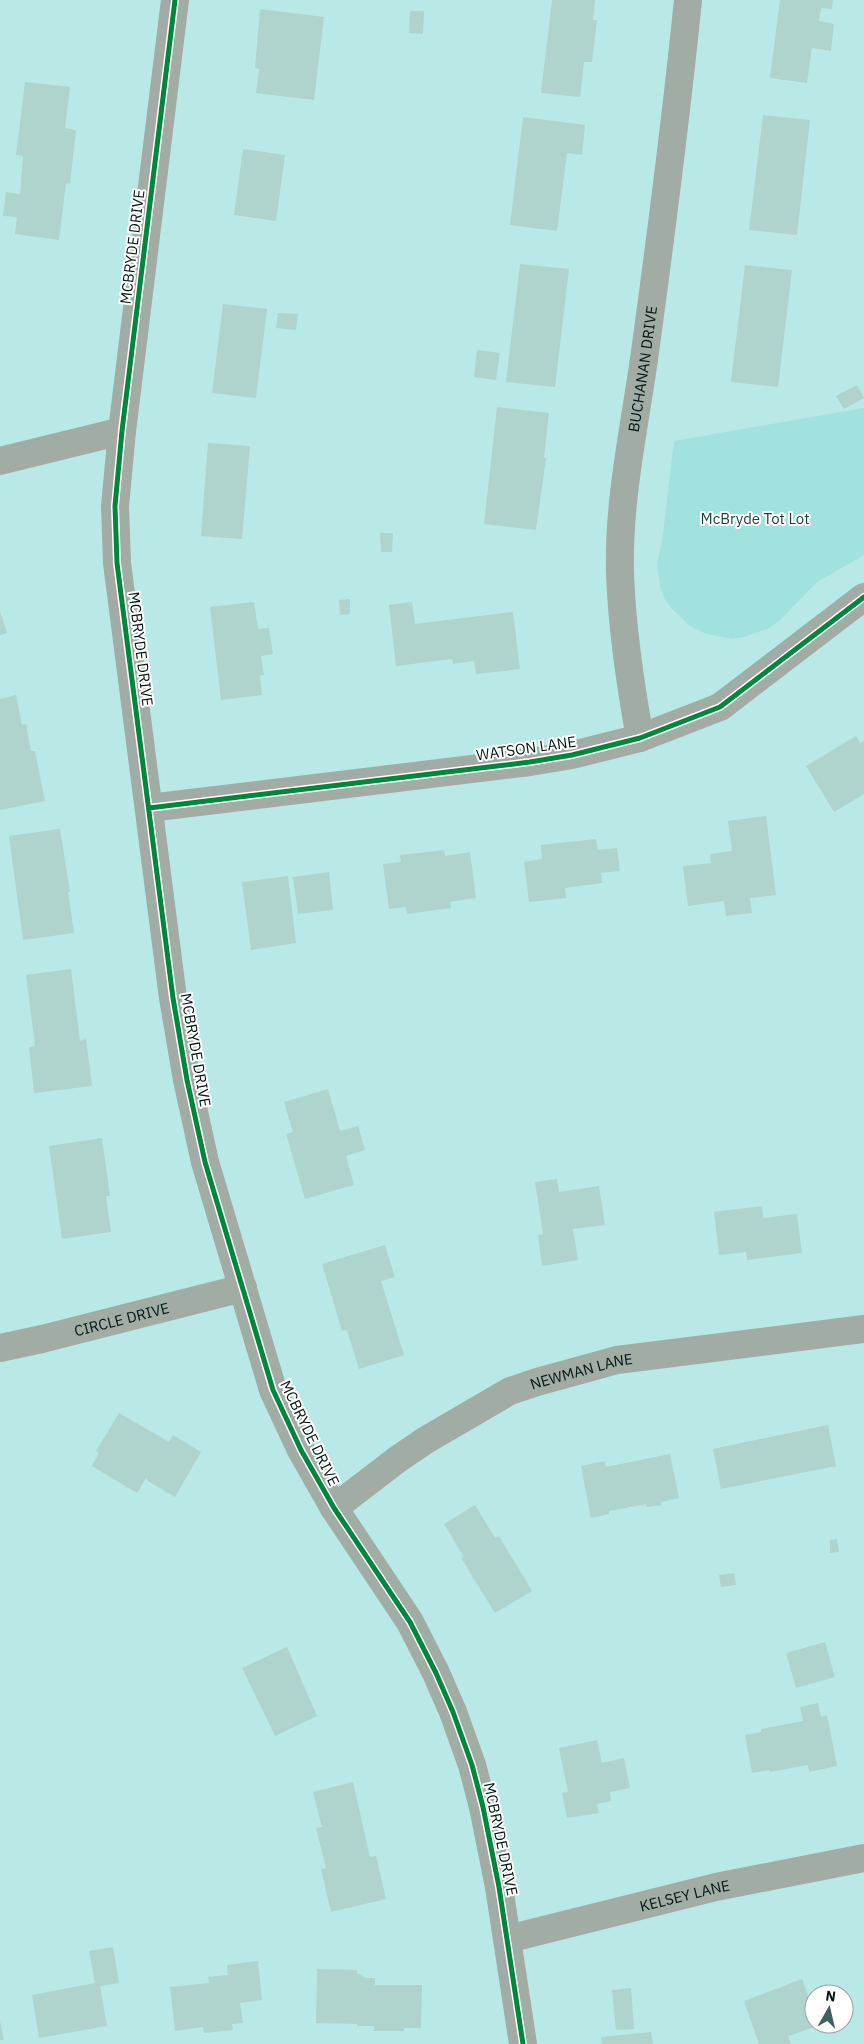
<svg xmlns="http://www.w3.org/2000/svg" width="864" height="2044" font-family="'IBM Plex Sans',sans-serif">
  <style>
    .green { fill: #a1e1de }
    .building { fill: #afd3cd }
    .lines { fill: none; stroke-linecap: round; stroke-linejoin: round }
    .street { stroke: #a0aca4; stroke-width: 28 }
    .cycleway-casing { stroke: #fff; stroke-width: 8 }
    .cycleway { stroke: #00873e; stroke-width: 5 }
    .labels { text-anchor: middle; dominant-baseline: central; stroke-width: 4; stroke-linejoin: round; paint-order: stroke }
    .street-label { font-size: 15px; fill: #001716; stroke: #fff }
    .park-label { font-size: 15px; fill: #184543; stroke: #fff }
  </style>
  <rect width="100%" height="100%" fill="#b8e9e7"/>
  <path class="green" d="M864 408V555L817 582 780 620 769 628 744 637 731 639 704 633 690 626 672 609 664 598 660 586 657 563 662 542 674 441Z"/>
  <path class="building" d="M552 0H595L593 20H597L592 62H584L580 97 541 93Z
    M780 0H833L832 9 821 8 819 21 834 24 831 51 812 48 807 83 770 78Z
    M260 9 324 17 314 100 256 93 259 69 255 68Z
    M410 11H424L423 34 409 33Z
    M25 82 70 87 65 128 76 130 70 184 66 183 59 240 15 234 17 217 3 216 6 192 20 194 23 156 16 155Z
    M763 115 810 120 797 235 749 230Z
    M523 117 585 125 582 155 567 153 557 231 510 225Z
    M243 149 285 155 276 221 234 215Z
    M520 264 569 269 555 387 506 382Z
    M745 265 792 270 778 387 731 382Z
    M223 304 267 309 256 398 212 393Z
    M278 313 298 314 296 330 276 328Z
    M477 350 500 353 496 380 474 377Z
    M857 385 864 398 844 409 836 396Z
    M497 407 549 413 544 458H546L536 530 484 524Z
    M208 443 250 446 242 539 201 536Z
    M380 533H393L392 552H381Z
    M350 599V614L340 615 339 600Z
    M254 602 258 629 269 628 273 654 261 656 264 675 260 676 262 695 221 700 210 607Z
    M412 602 415 624 513 612 520 669 476 674 474 661 453 664 452 659 396 666 389 605Z
    M0 611 7 633 0 635Z
    M16 695 22 725 26 724 31 751H35L45 801 0 810V699Z
    M856 736 860 743 864 741V794L834 812 806 766Z
    M766 816 776 895 750 898 752 913 726 916 724 901 688 906 683 866 711 863 710 854 732 851 728 821Z
    M60 829 70 892H68L74 933 23 940 9 836Z
    M596 839 598 850 617 848 620 871 601 873 602 883 565 888 566 898 529 902 524 862 542 859 541 845Z
    M444 850 445 856 470 852 476 898 450 902 451 908 407 914 406 907 389 909 383 864 401 862 400 855Z
    M329 872 333 910 298 914 293 877Z
    M288 876 296 943 251 950 242 882Z
    M71 969 80 1041 86 1039 92 1086 34 1093 29 1047 35 1046 26 975Z
    M328 1089 340 1131 358 1126 365 1150 346 1156 354 1185 305 1199 286 1134 293 1132 284 1102Z
    M102 1138 110 1196H106L111 1232 62 1239 49 1146Z
    M557 1179 559 1192 599 1186 605 1225 573 1229 578 1260 542 1266 538 1235 543 1234 535 1182Z
    M762 1206 763 1218 797 1214 802 1253 747 1260 746 1252 719 1255 714 1212Z
    M385 1245 395 1277 381 1281 404 1355 359 1369 347 1330 342 1331 322 1264Z
    M119 1413 169 1442 173 1435 201 1452 175 1497 148 1481 146 1478 137 1493 92 1466 99 1453 96 1451Z
    M828 1425 836 1466 721 1489 713 1449Z
    M670 1454 679 1498 661 1502 662 1505 646 1507V1504L609 1511V1514L591 1518 581 1466 605 1461 606 1467Z
    M475 1505 495 1538 499 1536 532 1591 495 1613 461 1558 464 1557 444 1524Z
    M837 1539 839 1552 830 1553V1540Z
    M734 1573 736 1585 721 1587 719 1575Z
    M825 1642 835 1677 796 1688 786 1653Z
    M287 1647 317 1716 275 1736 242 1668Z
    M818 1703 821 1717 827 1715 837 1766 809 1772 808 1765 770 1772 769 1770 752 1773 745 1735 761 1732V1729L803 1721 800 1707Z
    M597 1740 602 1763 624 1758 630 1788 610 1792 611 1801 597 1804 599 1813 567 1818 562 1793 568 1792 559 1748Z
    M353 1782 370 1857 376 1856 386 1899 331 1912 321 1869 326 1868 316 1828 322 1827 313 1792Z
    M113 1947 119 1983 100 1986 107 2026 39 2038 32 1995 95 1983 89 1951Z
    M258 1961 262 2000 240 2003 243 2023 232 2024 233 2030 204 2033 203 2027 175 2031 170 1987 209 1983 208 1977 228 1975 227 1965Z
    M317 1969 357 1970V1973L366 1978H375V1985H422L421 2028H404V2031H374V2026H357V2024L316 2023Z
    M802 1979 814 2013V2024L818 2026 788 2036 791 2044H759L744 2001Z
    M631 1988 634 2029 616 2030 612 1990Z
    M0 2021 4 2040H0Z
    M651 2032 653 2044H602L601 2037Z"/>
  <g class="lines">
    <g class="street">
      <path d="M175 0 122 431 115 506 117 563 173 998 187 1080 205 1162 273 1390 301 1450 334 1508 410 1622 436 1673 453 1712 472 1765 483 1807 499 1887 523 2044"/>
      <path d="M0 461 122 431"/>
      <path id="s1" d="M640 738C630 683 622 629 620 573 618 499 635 425 645 352 661 235 676 118 688 0"/>
      <path d="M149 808 530 762 572 755 640 738 720 707 864 597"/>
      <path id="s2" d="M0 1348 42 1339 243 1288"/>
      <path id="s3" d="M334 1508 398 1459 426 1440 510 1391 537 1382 617 1360 864 1329"/>
      <path id="s4" d="M508 1939 716 1887 864 1858"/>
    </g>
    <g class="cycleway-casing">
      <path id="cycleway" d="M175 0 122 431 115 506 117 563 173 998 187 1080 205 1162 273 1390 301 1450 334 1508 410 1622 436 1673 453 1712 472 1765 483 1807 499 1887 523 2044
        M149 808 530 762 572 755 640 738 720 707 864 597"/>
    </g>
    <use href="#cycleway" class="cycleway"/>
  </g>
  <g class="labels">
    <g class="street-label">
      <text transform="translate(132 247) rotate(-83)">MCBRYDE DRIVE</text>
      <text stroke="none"><textPath href="#s1" startOffset="372">BUCHANAN DRIVE</textPath></text>
      <text transform="translate(141 649) rotate(83)">MCBRYDE DRIVE</text>
      <text transform="translate(526 748) rotate(-8)">WATSON LANE</text>
      <text transform="translate(196 1050) rotate(80)">MCBRYDE DRIVE</text>
      <text stroke="none"><textPath href="#s2" startOffset="125">CIRCLE DRIVE</textPath></text>
      <text stroke="none"><textPath href="#s3" startOffset="286">NEWMAN LANE</textPath></text>
      <text transform="translate(310 1433) rotate(64)">MCBRYDE DRIVE</text>
      <text transform="translate(501 1839) rotate(78)">MCBRYDE DRIVE</text>
      <text stroke="none"><textPath href="#s4" startOffset="182">KELSEY LANE</textPath></text>
    </g>
    <g class="park-label">
      <text x="755" y="518">McBryde Tot Lot</text>
    </g>
  </g>
  <g transform="translate(829 2009) rotate(8)"><circle r="24" fill="#ffffff" stroke="#99a2a2"/>
  <path d="M0-4L9 19L0 12L-9 19Z" fill="#40605f"/>
  <text y="-8" font-size="14" font-weight="bold" text-anchor="middle" fill="#001716">N</text>
  </g>
</svg>
